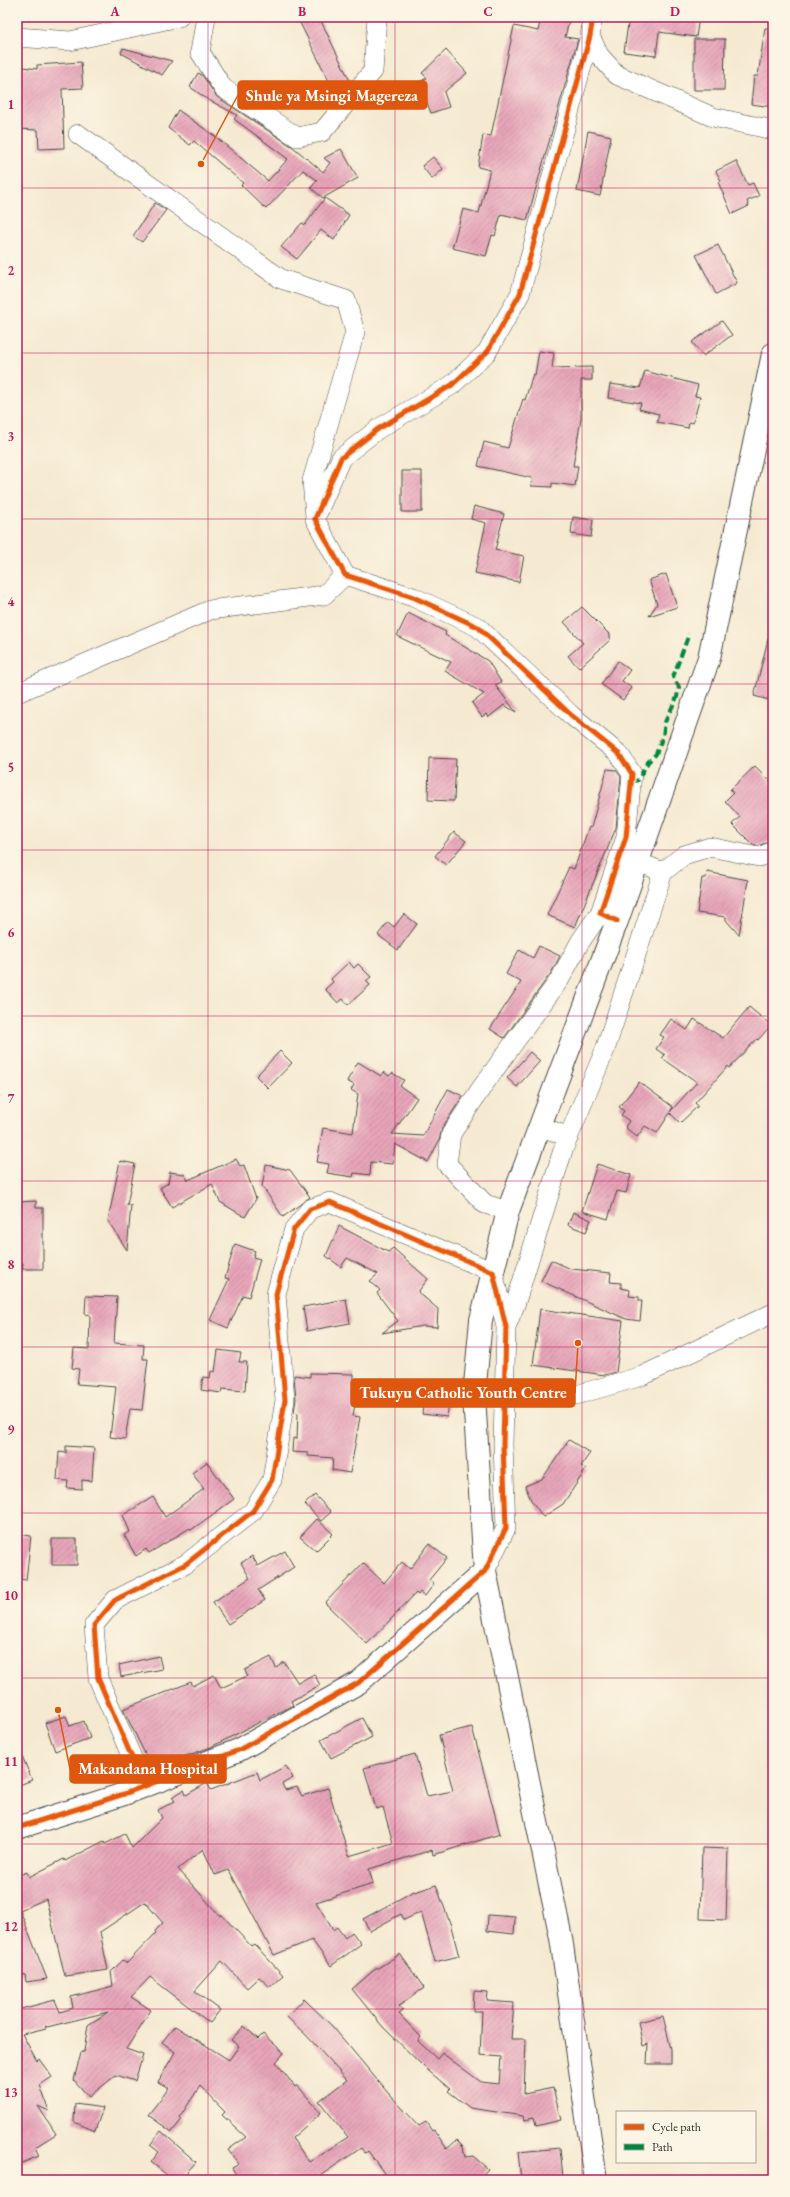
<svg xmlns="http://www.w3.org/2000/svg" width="790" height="2197" font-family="'EB Garamond',serif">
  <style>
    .building { fill: url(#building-hatch) }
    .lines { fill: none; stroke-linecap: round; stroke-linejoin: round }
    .minor-casing { stroke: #494844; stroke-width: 20 }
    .tertiary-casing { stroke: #494844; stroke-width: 24 }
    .trunk-casing { stroke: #494844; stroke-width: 24 }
    .minor { stroke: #fff; stroke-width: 19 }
    .tertiary { stroke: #fff; stroke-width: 22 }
    .trunk { stroke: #fff; stroke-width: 22 }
    .quiet { stroke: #00873e; stroke-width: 4; stroke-dasharray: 8 4; stroke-linecap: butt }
    .cycleway-casing { stroke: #fcf5e5; stroke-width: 8 }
    .cycleway { stroke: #e8590c; stroke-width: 5 }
    .grid { fill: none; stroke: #c2185b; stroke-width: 1; stroke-opacity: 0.55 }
    .leader { fill: none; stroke: #df570e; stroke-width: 1.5 }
    .callout-dot { fill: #df570e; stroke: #fcf5e5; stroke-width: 1.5 }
    .callout { fill: #df570e; stroke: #df570e; stroke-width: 1.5 }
    .callout-label { font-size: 16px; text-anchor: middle; font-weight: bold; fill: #fff }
    .neatline { fill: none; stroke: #c2185b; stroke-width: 1.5 }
    .grid-label { font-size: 13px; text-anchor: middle; font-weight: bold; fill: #c2185b }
  </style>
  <defs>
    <pattern id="building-hatch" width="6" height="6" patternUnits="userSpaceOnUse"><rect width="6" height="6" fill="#e8a5ba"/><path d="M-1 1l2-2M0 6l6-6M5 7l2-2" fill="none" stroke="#bc8797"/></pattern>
  </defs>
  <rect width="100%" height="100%" fill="#fcf5e5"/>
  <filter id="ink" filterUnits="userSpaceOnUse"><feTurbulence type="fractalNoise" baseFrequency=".025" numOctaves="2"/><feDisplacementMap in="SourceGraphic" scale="8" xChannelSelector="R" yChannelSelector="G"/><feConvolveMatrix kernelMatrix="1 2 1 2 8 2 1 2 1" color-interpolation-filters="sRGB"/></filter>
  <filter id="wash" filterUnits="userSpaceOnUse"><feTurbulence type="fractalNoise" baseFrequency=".012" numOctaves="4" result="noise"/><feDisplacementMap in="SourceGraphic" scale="16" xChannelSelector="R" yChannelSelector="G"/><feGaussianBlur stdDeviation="0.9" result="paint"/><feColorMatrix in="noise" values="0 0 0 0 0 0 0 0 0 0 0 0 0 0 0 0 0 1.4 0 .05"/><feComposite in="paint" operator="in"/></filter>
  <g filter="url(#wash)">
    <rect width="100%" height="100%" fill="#f5ead1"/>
    <g id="blocks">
      <path class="building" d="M297 17H319L350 81 344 89 335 93Z
        M541 17H570L565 37 578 39 527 220 501 214 495 236 492 235 486 256 452 248 463 209 479 213 490 170 478 167 483 135 491 136 514 26 538 31Z
        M629 17H699L696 37 659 32 656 56 624 52Z
        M765 28 773 29V107L751 104 754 76H758Z
        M694 39H725L724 90H694Z
        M123 48 172 61 162 75 121 53Z
        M446 50 467 73 444 92 449 107 431 113 419 82 427 78 422 73Z
        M81 62 83 88 62 89 64 148 39 149 38 130 17 129V66L37 69V65Z
        M198 73 202 75 217 97 293 147 323 172 330 163 324 158 341 149 358 178 323 198 311 188 317 180 303 170 266 209 241 185 243 183 194 141 190 145 168 128 178 110 216 137 268 181 288 159 234 119 237 115 207 99 190 87Z
        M588 131 611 136 600 196 577 191Z
        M433 157 443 169 432 179 422 166Z
        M736 161 748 185 753 183 759 196 747 201 749 206 732 214 718 182 721 181 716 171Z
        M325 198 349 215 334 240 321 230 297 259 281 247 302 223 305 225Z
        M155 203 166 210 142 242 133 236Z
        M718 245 737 283 716 294 696 255Z
        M722 321 732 335 703 356 692 342Z
        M539 351 554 353 552 368 592 367V380H581V419L573 466H578L575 486 552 483V487L531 486 532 478 478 466 484 442 508 448 523 399 525 400 533 374 535 375Z
        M645 371 698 385 695 396 700 397 693 423 689 422 688 428 657 422 659 414 639 409 641 403 608 398 610 384 640 388Z
        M402 471H422V512H402Z
        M474 506 504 514 495 550 524 556 519 582 475 573 486 523 471 519Z
        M573 517 593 520 591 537 571 534Z
        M666 574 677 607 649 616 657 604 649 580Z
        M582 607 610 635V640L579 668 568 656 583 643 564 622Z
        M408 613 446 632 445 635 488 661 501 682 495 685 516 712 504 705 489 717 486 714 482 717 472 703 484 694 445 671 451 662 397 636Z
        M768 639 773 640V701L754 696Z
        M618 661 630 670 622 681 632 688 623 700 601 684Z
        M429 758 456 759 454 801 428 800Z
        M755 766 773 784V840L758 846 753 845 732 824 740 817 725 801 733 793 730 790Z
        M607 769 616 770 621 777 616 828 575 927 547 915 569 867 574 869 589 827 591 828Z
        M454 832 466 841 446 865 435 856Z
        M707 872 748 880 739 935 726 920V917L697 913 702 878H706Z
        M404 914 417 924 398 950 378 935 388 922 394 927Z
        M539 946 560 956 551 973 504 1038 490 1029 521 982 506 974 519 950 533 958Z
        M349 962 354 968 358 964 371 977 366 981 370 985 348 1005 343 999 338 1003 325 989 333 982 331 979Z
        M749 1007 771 1025 758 1040 757 1039 729 1068 728 1066 695 1103 698 1106 680 1123 670 1113 657 1133 645 1126 637 1137 625 1127 629 1121 621 1115 624 1111 619 1107 639 1082 673 1107 670 1112 697 1082 662 1058 665 1055 656 1049 664 1037 660 1035 671 1019 687 1030 694 1019 723 1038Z
        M280 1051 292 1063 268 1088 256 1076Z
        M530 1052 540 1061 517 1087 507 1078Z
        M358 1062 381 1076 384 1072 389 1076 392 1073 404 1080 400 1086 417 1098 392 1134 423 1136 448 1089 463 1096 442 1128 439 1141 428 1162 395 1144 393 1164 371 1162 370 1175 354 1173 353 1177 327 1173 329 1164 317 1162 323 1128 353 1133 358 1094 351 1090 354 1085 347 1081Z
        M236 1159 240 1166 244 1165 256 1199 245 1217 220 1202 212 1184 172 1207 160 1188 168 1183 170 1172 184 1174 188 1180Z
        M120 1161 135 1164 127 1205H131L127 1250 108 1221Z
        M597 1164 631 1175 626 1193 617 1191 608 1219 582 1211Z
        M266 1165 290 1170 310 1197 283 1217 262 1186Z
        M36 1201V1208H43V1269H22L23 1263H17V1202Z
        M573 1212 591 1220 586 1232 568 1225Z
        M339 1226 388 1252 393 1248 428 1279 418 1292 438 1309 437 1327 423 1326 382 1333 398 1321 377 1293 380 1290 370 1281 378 1274 347 1258 341 1267 326 1256Z
        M235 1244 255 1251 253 1257 260 1259 249 1297 243 1295 228 1328 210 1320 229 1279 225 1278Z
        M551 1260 571 1269 611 1273 610 1282 621 1283V1288L630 1290 629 1296 639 1297V1301H642L640 1321 626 1319 541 1281Z
        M86 1296 117 1297 114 1343 144 1345 143 1359H148L142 1410 130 1409 125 1439 110 1437 116 1387 77 1384 79 1369 72 1368 74 1348 89 1349 90 1315 85 1314Z
        M346 1299 350 1323 307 1331 303 1307Z
        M540 1309 623 1321 616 1372 605 1375 533 1365Z
        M218 1350 241 1353 239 1362H247L245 1391 222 1389 221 1393 201 1390 203 1377 210 1378 211 1371 215 1372Z
        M310 1373 354 1374V1392H357L353 1416 360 1417 350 1473 332 1470 333 1458 308 1456V1453L292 1452 293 1438 297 1439 298 1413 294 1412 296 1399 294 1375 310 1377Z
        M426 1384 451 1387 447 1417 422 1414Z
        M569 1440 590 1453 581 1466 586 1469 563 1504 543 1517 531 1500 525 1486 542 1479Z
        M66 1446 94 1448 92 1481 82 1480V1489L67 1488 68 1481 57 1480 59 1452 66 1453Z
        M207 1462 234 1499 191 1530 190 1528 149 1553 146 1549 136 1556 124 1535 130 1532 123 1515 153 1497 165 1517 204 1489 192 1473Z
        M315 1495 331 1512 321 1521 305 1504Z
        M317 1519 333 1534 316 1551 300 1537Z
        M17 1534 31 1536 26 1580 17 1579Z
        M52 1539H77V1565H52Z
        M429 1544 447 1558 429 1580 434 1584 425 1596 420 1592 418 1595 416 1593 367 1644 325 1603 363 1563 384 1583 402 1562 410 1569Z
        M285 1551 294 1567 258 1590 265 1600 228 1624 213 1602 250 1578 241 1563 252 1556 258 1566Z
        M159 1656 162 1669 121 1677 119 1665Z
        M271 1657 276 1668 284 1662 298 1683 314 1674 320 1685 291 1701 293 1705 211 1747 152 1768 123 1709 191 1682 193 1686 214 1675 221 1688 247 1676 245 1670Z
        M66 1716 70 1726 84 1721 90 1738 55 1751 45 1723Z
        M362 1718 372 1737 331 1758 321 1740Z
        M472 1727 500 1834 433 1855 432 1850 369 1869 373 1884 316 1902 333 1930 337 1927 345 1938 352 1932 361 1944 331 1966 312 1940 274 1955 229 1870 215 1875 203 1849 178 1869 220 1916 221 1914 251 1946 254 1944 283 1975 270 1987 259 1977 247 1988 222 1961 195 1991 220 2010 210 2023 150 1977 131 1997 151 2010 126 2049 143 2055 135 2081 116 2075 89 2097 74 2080 81 2052H84L88 2025 108 2012 47 2027 45 2026 46 2028 22 2034 37 2061 39 2059 52 2077 40 2085 49 2111 38 2106 56 2134 35 2147 39 2156 17 2165V2010L55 2000 60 2012 73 2008 71 1997 113 1986 111 1972 123 1960 127 1963 156 1933 155 1931 163 1923 145 1902 100 1932 108 1970 65 1976 46 1899 20 1910 47 1979 26 1982 25 1974 17 1977V1876L27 1872 29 1877 64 1859 65 1861 104 1841 105 1844 125 1834 132 1848 162 1818 158 1810 175 1801 172 1797 184 1790 186 1795 207 1783 211 1790 257 1772 260 1780 286 1766 293 1778 282 1784 285 1790 297 1787 302 1796 328 1788 349 1856 393 1843 383 1807 376 1809 364 1768 415 1754 427 1796 453 1791 439 1735Z
        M17 1744 32 1780 17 1786Z
        M702 1848 728 1849 726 1920 700 1919Z
        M436 1885 450 1923 459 1956 435 1962 421 1912 404 1920 401 1914 370 1931 363 1919 414 1891 415 1892Z
        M488 1915 515 1917 514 1934 487 1931Z
        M400 1954 424 1988 399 2006 403 2011 399 2014 421 2037 418 2041 437 2059 442 2053 481 2082 499 2084 501 2057 480 2055 482 2011H473L474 1991 488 1992 487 2001 514 2003 511 2039H526L524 2094 553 2088 561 2120 536 2126 534 2118 524 2120 523 2116 470 2108 448 2091 450 2089 424 2067 383 2027 352 1989 373 1971Z
        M304 1999 333 2027 388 2093 419 2126 426 2122 432 2131 434 2130 447 2149 457 2140 463 2146 465 2157 473 2156 488 2169 478 2180H389L368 2151 365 2153 361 2148 314 2180H279L275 2174 263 2180H239L232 2168 239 2164 228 2150 246 2137 222 2115 225 2112 200 2086 180 2117 182 2119 172 2132 148 2115 169 2088 158 2082 175 2052 162 2042 175 2026 229 2060 239 2046 231 2040 244 2026 258 2039 263 2034 284 2053 276 2062 295 2087 297 2085 321 2113 292 2138 309 2162 348 2137 319 2101 347 2080 307 2036 287 2017Z
        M663 2016 671 2049V2064H647L648 2044 643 2046 638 2022Z
        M75 2104 103 2108 95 2131 74 2122Z
        M161 2131 196 2162 180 2180H173L151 2162 159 2152 150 2145Z
        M560 2148 563 2177 521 2180 518 2152Z"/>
    </g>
  </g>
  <g filter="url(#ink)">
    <use href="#blocks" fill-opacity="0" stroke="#494844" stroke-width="1"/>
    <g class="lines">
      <g class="minor-casing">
        <path id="minor" d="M206 17 200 52 223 88 297 137 322 132 373 71 377 17
          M593 17 590 36 520 294 487 352 452 385 378 429 341 458 315 519 345 575 413 597 478 627 571 715 619 754 632 774 626 837 600 913 617 921
          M590 36 599 55 617 75 713 117 773 130
          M17 37 70 41 179 17
          M78 134 281 279 346 300 355 332 312 481 315 516
          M17 693 210 610 324 595 345 575
          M638 862 663 872 684 855 710 847 759 857 773 851
          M539 1126 569 1137
          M508 1211 485 1204 447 1164 451 1134 482 1087 560 979 580 942 600 913
          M506 1327 515 1305 563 1150 605 1050 663 872
          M504 1392 576 1395 642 1376 773 1313
          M144 1786 98 1678 94 1625 115 1600 186 1564 253 1511 272 1480 285 1400 276 1294 294 1229 310 1209 330 1202 493 1272 506 1327 503 1444 506 1528 485 1571"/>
      </g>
      <g class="tertiary-casing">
        <path id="tertiary" d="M17 1828 124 1794 239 1750 358 1683 485 1571"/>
      </g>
      <g class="trunk-casing">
        <path id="trunk" d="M596 2180 561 1938 485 1571 474 1396 481 1320 508 1211 617 921 709 658 773 354"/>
      </g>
      <use href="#minor" class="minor"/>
      <use href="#tertiary" class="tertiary"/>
      <use href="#trunk" class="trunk"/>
      <path class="quiet" d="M631 782 638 780 648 762 656 754 663 736 665 722 677 697 679 687 673 677 689 634"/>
      <g class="cycleway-casing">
        <path id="cycleway" d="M593 17 590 36 520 294 487 352 452 385 378 429 341 458 315 519 345 575 413 597 478 627 571 715 619 754 632 774 626 837 600 913 617 921
          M17 1828 124 1794 239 1750 358 1683 485 1571 506 1528 503 1444 506 1327 493 1272 330 1202 310 1209 294 1229 276 1294 285 1400 272 1480 253 1511 186 1564 115 1600 94 1625 98 1678 144 1786"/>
      </g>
      <use href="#cycleway" class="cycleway"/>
    </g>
  </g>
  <path class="grid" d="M208 17V2180M395 17V2180M582 17V2180M17 188H773M17 353H773M17 519H773M17 684H773M17 850H773M17 1016H773M17 1181H773M17 1347H773M17 1513H773M17 1678H773M17 1844H773M17 2009H773"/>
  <path class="leader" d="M201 164L238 95M578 1343L575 1393M58 1710L70 1769"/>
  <g class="callout-dot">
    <circle cx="201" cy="164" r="4"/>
    <circle cx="578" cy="1343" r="4"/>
    <circle cx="58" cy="1710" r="4"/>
  </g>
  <g class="callout">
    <rect x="238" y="81" width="189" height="28" rx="4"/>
    <rect x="351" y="1379" width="224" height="28" rx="4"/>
    <rect x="70" y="1755" width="156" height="28" rx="4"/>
  </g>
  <g class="callout-label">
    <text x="332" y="101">Shule ya Msingi Magereza</text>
    <text x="463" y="1398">Tukuyu Catholic Youth Centre</text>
    <text x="148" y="1774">Makandana Hospital</text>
  </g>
  <rect width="790" height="2197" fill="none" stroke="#fcf5e5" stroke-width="44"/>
  <rect x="616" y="2111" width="140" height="52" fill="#fcf5e5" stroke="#a8a49b"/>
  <rect x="624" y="2124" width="20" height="6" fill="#e8590c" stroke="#a8a49b"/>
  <text x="652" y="2131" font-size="12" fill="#2b2b2b">Cycle path</text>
  <rect x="624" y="2144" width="20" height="6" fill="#00873e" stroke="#a8a49b"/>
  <text x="652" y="2151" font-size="12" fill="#2b2b2b">Path</text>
  <rect x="22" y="22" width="746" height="2153" class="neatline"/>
  <g class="grid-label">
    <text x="115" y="16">A</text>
    <text x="302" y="16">B</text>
    <text x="488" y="16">C</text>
    <text x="675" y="16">D</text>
    <text x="11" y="109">1</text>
    <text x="11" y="275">2</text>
    <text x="11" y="441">3</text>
    <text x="11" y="606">4</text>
    <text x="11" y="772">5</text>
    <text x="11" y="937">6</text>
    <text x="11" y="1103">7</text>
    <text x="11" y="1269">8</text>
    <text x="11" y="1434">9</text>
    <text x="11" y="1600">10</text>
    <text x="11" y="1766">11</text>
    <text x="11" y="1931">12</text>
    <text x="11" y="2097">13</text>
  </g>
</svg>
